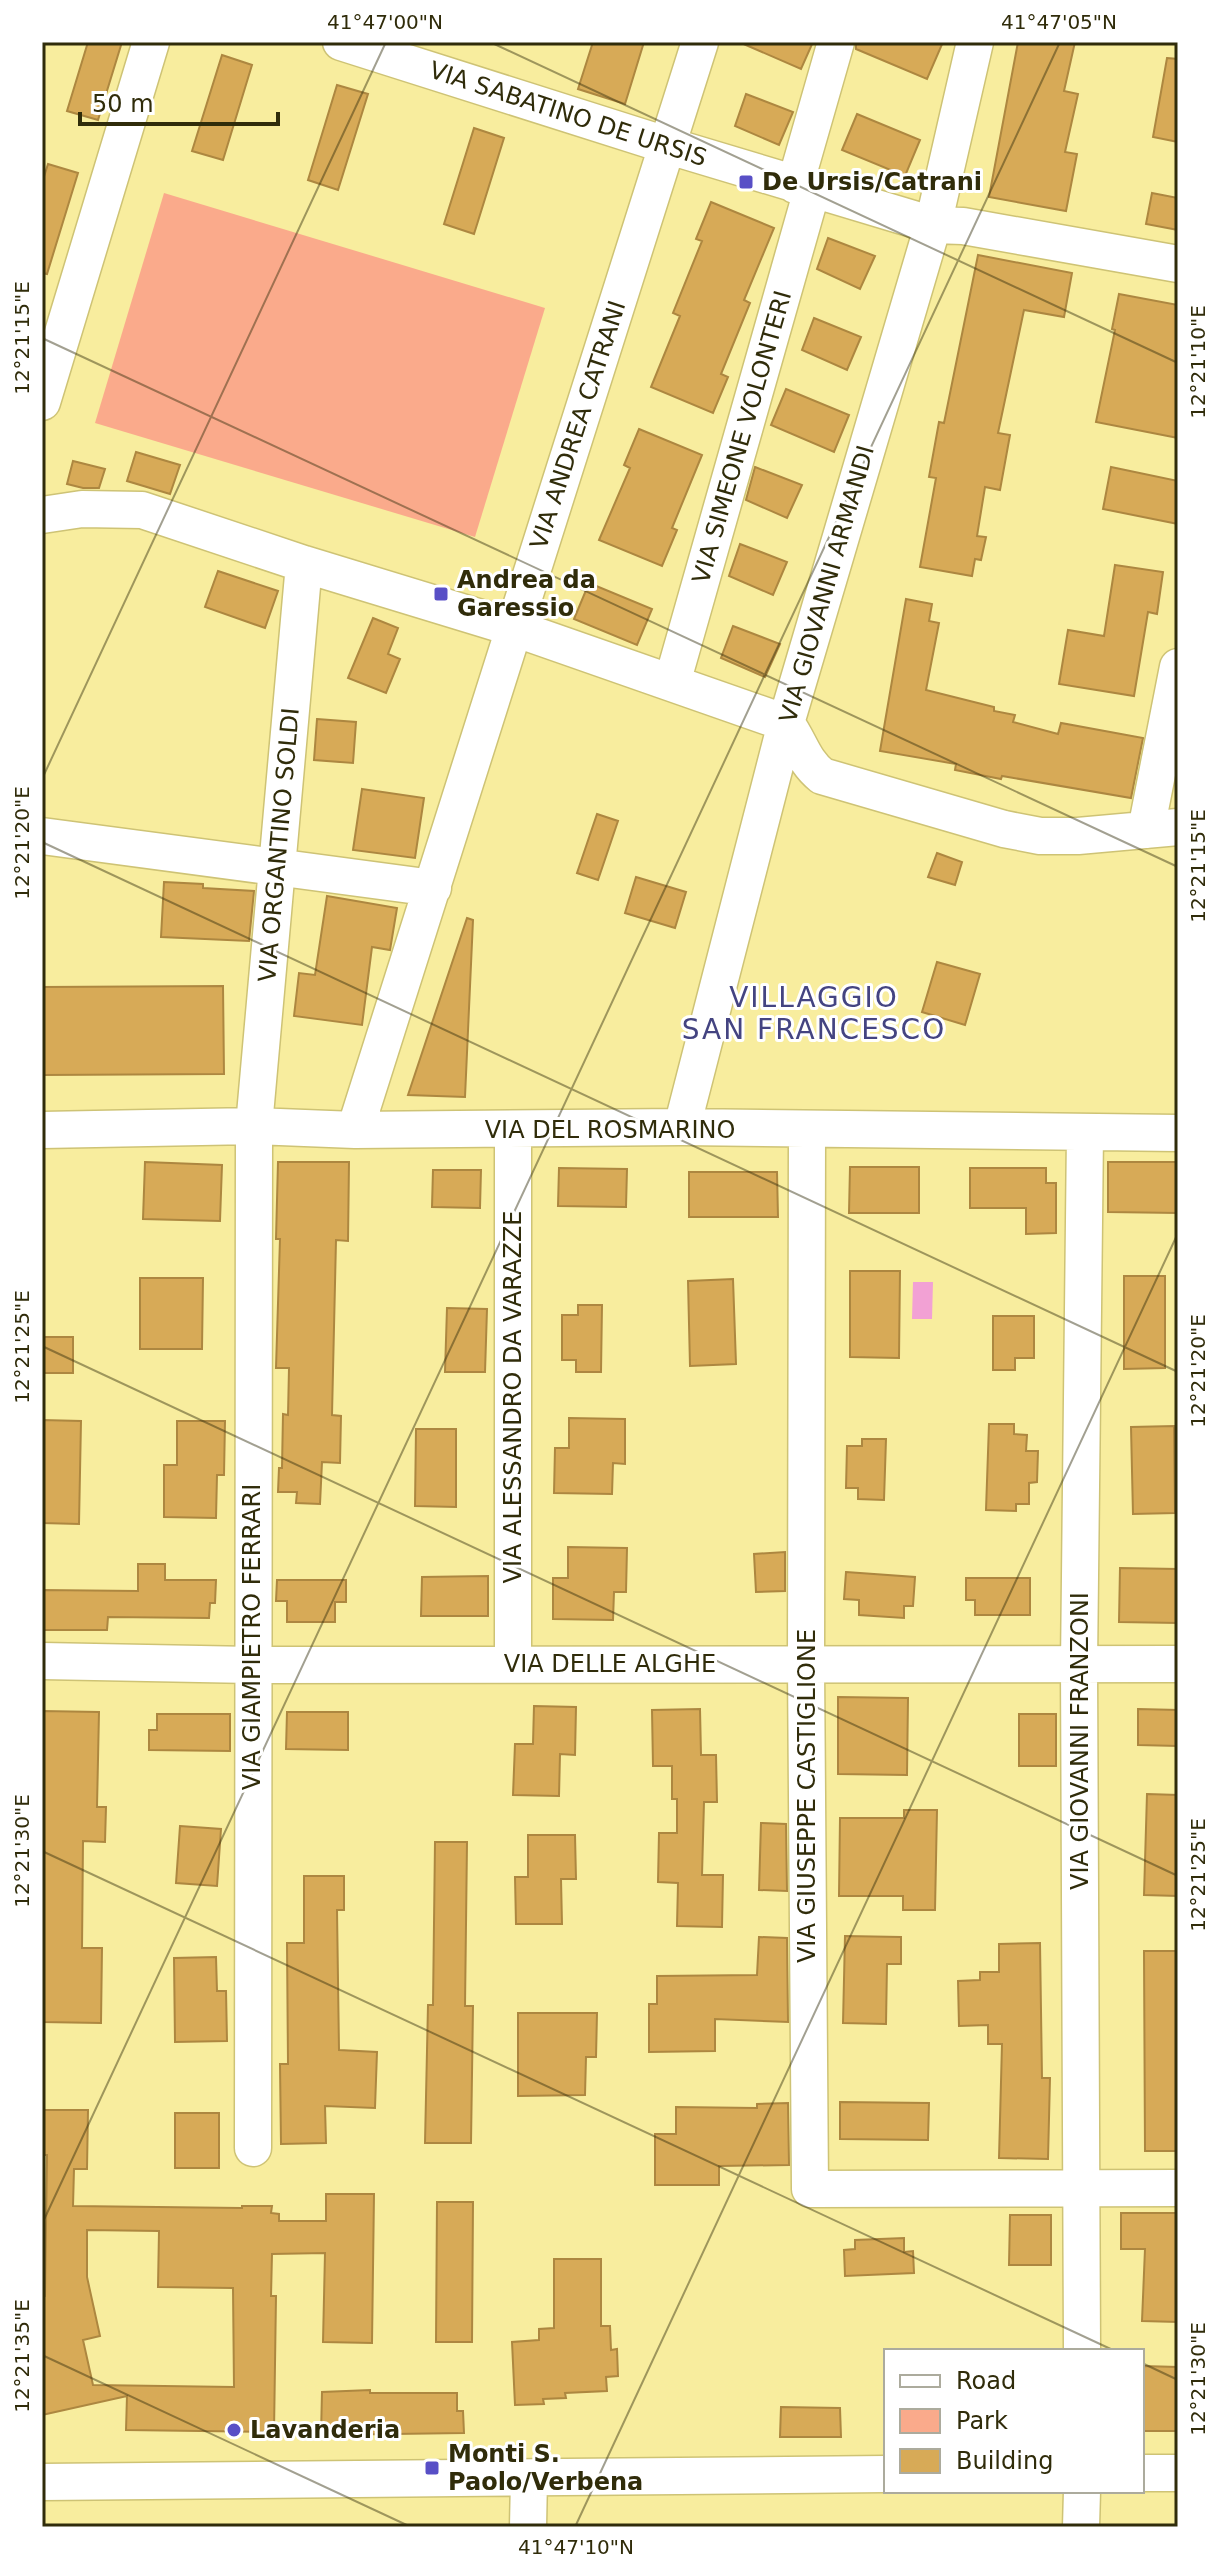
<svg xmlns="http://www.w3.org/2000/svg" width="1220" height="2569" font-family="'DejaVu Sans',sans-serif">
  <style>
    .green { fill: #faaa8b }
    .water { fill: #f2a1d4 }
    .building { fill: #d7aa57; stroke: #ad8740; stroke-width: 2; fill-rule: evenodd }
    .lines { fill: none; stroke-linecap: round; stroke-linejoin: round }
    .minor-casing { stroke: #cec375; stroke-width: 39 }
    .minor { stroke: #fff; stroke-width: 36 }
    .ticks { fill: none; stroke: #302c0a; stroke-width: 2; stroke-opacity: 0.45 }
    .poi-dot { fill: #584fc6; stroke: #fff; stroke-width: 3 }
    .labels { text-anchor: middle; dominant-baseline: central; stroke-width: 6; stroke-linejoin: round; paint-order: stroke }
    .street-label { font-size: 24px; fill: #302c0a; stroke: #fff }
    .poi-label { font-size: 24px; font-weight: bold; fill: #302c0a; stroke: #fff; text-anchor: start }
    .quarter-label { font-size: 28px; letter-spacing: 2px; fill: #444481; stroke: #fff }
    .neatline { fill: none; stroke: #302c0a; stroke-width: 3 }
    .ticks-label { font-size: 20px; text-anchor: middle; fill: #302c0a }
  </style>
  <rect width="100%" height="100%" fill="#f8ed9e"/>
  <path class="green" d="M164 193 545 308 475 537 95 423Z"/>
  <path class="water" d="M913 1282H933L932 1319H912Z"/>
  <path class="building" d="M88 42H122L98 120 67 111Z
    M593 42H644L625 104 578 89Z
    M739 42H813L801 69Z
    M856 42H943L927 79 856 49Z
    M1018 42H1075L1064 91 1078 94 1065 152 1077 154 1066 211 989 197Z
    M222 55 252 65 223 160 192 151Z
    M1167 58 1178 59V142L1153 137Z
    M337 85 368 94 338 190 308 180Z
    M746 94 793 112 779 145 735 126Z
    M857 114 920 140 905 176 842 150Z
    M474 128 504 138 474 234 444 224Z
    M48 164 78 173 47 274 42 273V183Z
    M1152 193 1178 198V230L1146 224Z
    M711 202 774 228 744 300 750 303 721 374 728 377 713 413 651 387 680 316 673 313 702 241 696 239Z
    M828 238 875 256 860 289 817 269Z
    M978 255 1072 273 1064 317 1024 310 998 433 1010 435 1000 490 985 487 977 536 986 537 981 560 975 559 972 576 920 567 936 478 929 477 939 422 944 423Z
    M1119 294 1178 305V438L1096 422 1115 330 1112 329Z
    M814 318 861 337 847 370 802 350Z
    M786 389 849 415 834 452 771 425Z
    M639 429 702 455 672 528 677 530 662 566 599 540 630 468 624 465Z
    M136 452 180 465 170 494 127 481Z
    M73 461 105 469 99 488H83L67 484Z
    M755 467 802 485 787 518 746 500Z
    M1111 467 1178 481V524L1103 509Z
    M740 544 787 562 773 595 729 576Z
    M1115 565 1163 572 1157 614 1148 612 1134 696 1059 684 1068 630 1104 636Z
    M218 571 278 591 265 628 205 607Z
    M589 583 652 609 637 645 574 619Z
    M906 599 932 604 929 621 939 623 926 690 994 707V711L1015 715 1013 722 1058 734 1061 723 1143 738 1131 798 1002 776 1001 779 955 770 956 764 880 751Z
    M373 618 398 628 388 654 400 659 386 693 348 678Z
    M733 626 780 644 765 677 721 658Z
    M317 719 356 722 353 763 314 760Z
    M362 789 424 798 415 858 353 850Z
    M597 814 618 821 598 880 577 873Z
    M937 853 962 862 955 885 928 877Z
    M636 877 686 892 675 928 625 913Z
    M164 882 203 884V888L254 891 249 941 161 937Z
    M327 896 397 908 390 950 372 947 362 1025 294 1016 299 973 315 975Z
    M467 918 473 920 465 1097 408 1095Z
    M937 962 980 974 965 1025 922 1012Z
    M223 986 224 1074 42 1075V987Z
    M145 1162 222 1165 220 1221 143 1219Z
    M278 1162H349L348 1241 336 1240 332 1415 341 1416 340 1463 322 1462 320 1504 296 1503 297 1492H278L279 1468H282L283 1414 288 1415 289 1368H276L280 1239H276Z
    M1108 1162H1178V1213L1108 1212Z
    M850 1167H919V1213H849Z
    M559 1168 627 1169 626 1207 558 1206Z
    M970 1168H1046V1183H1056V1233L1026 1234V1208H970Z
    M433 1170H481L480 1208 432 1207Z
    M689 1172H777L778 1217H689Z
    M850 1271H900L899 1358 850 1357Z
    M1124 1276H1165V1368L1124 1369Z
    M140 1278H203L202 1349H140Z
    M733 1279 736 1364 690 1366 688 1281Z
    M578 1305H602L601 1372H576V1360H562V1315H578Z
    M447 1308 487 1309 485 1372H445Z
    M993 1316H1034V1358H1015V1370H993Z
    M42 1337H73V1373H42Z
    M569 1418 625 1419V1464L613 1463 612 1494 554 1493 555 1448H569Z
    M42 1420 81 1421 79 1524 42 1523Z
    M177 1421H225L224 1475H217L216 1518 164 1517V1465H177Z
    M989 1424H1014V1434L1027 1435 1026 1451H1038L1037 1482 1029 1483V1504H1016V1511L986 1510Z
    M1174 1426 1175 1513 1133 1514 1131 1427Z
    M416 1429H456V1507L415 1506Z
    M862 1439H886L884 1500 858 1499V1488H846L847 1446H862Z
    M568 1547 627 1548 626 1592H614L613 1620 553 1619V1578H568Z
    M785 1552V1591L756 1592 754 1554Z
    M138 1564H165V1580H216L215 1603H210L209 1618 108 1617 107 1630H42V1590L138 1591Z
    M1120 1568 1178 1569V1623L1119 1622Z
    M846 1572 915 1577 913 1606H904V1618L859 1615V1600L844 1599Z
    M488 1576V1616H421L422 1577Z
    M966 1578H1030V1615H975V1600H966Z
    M277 1580H346V1602H335V1622H287V1601H276Z
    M838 1697 908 1698 907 1775 838 1774Z
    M534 1706 576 1707 575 1755 560 1754 559 1796 513 1795 515 1744H533Z
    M700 1709 701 1755H716L717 1802H704L702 1875H723L722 1927 677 1926 678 1883 658 1882 659 1833H677V1799H672V1766H653L652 1710Z
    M1138 1709 1178 1710V1746L1138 1745Z
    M42 1711 99 1712 97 1807H106L105 1842 83 1841 82 1948H102L101 2023 42 2022Z
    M287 1712H348V1750L286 1749Z
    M157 1714H230V1751L149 1750V1730H157Z
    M1019 1714H1056V1766H1019Z
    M1147 1794 1178 1795V1896L1144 1895Z
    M904 1810H937L935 1910H903V1896H839L840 1818H904Z
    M761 1823 786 1824 787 1891 759 1890Z
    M180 1826 221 1829 217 1886 176 1883Z
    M528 1835H575L576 1879H561L562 1924H516L515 1877H528Z
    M435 1842H467L465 2006H473L471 2143H425L428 2005H433Z
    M304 1876H344V1910H337L339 2050 377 2052 375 2108 325 2106 326 2143 281 2144 280 2064H288L287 1943H304Z
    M845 1936 901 1937V1964H887L886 2024 843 2023Z
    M759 1937 787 1938 788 2022 715 2019V2051L649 2052V2004H657V1976L757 1975Z
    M1040 1943 1042 2078H1050L1048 2159 999 2158 1002 2044H988V2025L959 2026 958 1981 980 1980V1972H999V1944Z
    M1144 1951H1178V2151H1145Z
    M216 1957 217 1991H226L227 2041 175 2042 174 1958Z
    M518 2013H597L596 2057H586L585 2095 518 2096Z
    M840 2102 929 2103 928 2140 840 2139Z
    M788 2103 789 2165 719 2166V2185H655V2134H676V2107L757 2108V2104Z
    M42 2110H88L87 2169H74L73 2206 242 2208V2206H272L271 2213 279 2214V2221H326V2194H374L372 2343 323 2342 325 2253 272 2254 271 2296H276L274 2432 126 2430 127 2396 42 2415V2297L45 2296 47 2155H42ZM87 2230 159 2231 158 2287 233 2288 234 2387 93 2385 83 2340 100 2336 87 2277Z
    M175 2113H219V2168H175Z
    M437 2202H473L472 2342H436Z
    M1121 2213H1178V2322L1142 2321 1145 2249H1121Z
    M1010 2215H1051V2265H1009Z
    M904 2238V2252L913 2251 914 2273 845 2276 844 2250 855 2249V2240Z
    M554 2259H601V2326H610L611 2350 617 2349 618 2376 606 2377 607 2391 565 2393 566 2398 543 2399 544 2404 515 2405 512 2342 539 2340V2329L554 2328Z
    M1142 2366 1178 2367V2431H1142Z
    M370 2390V2393H457V2411H463L464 2433 321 2435 322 2392Z
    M781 2407 840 2408 841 2437H780Z"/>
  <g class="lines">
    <g class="minor-casing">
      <path id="minor" d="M341 42 666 145 933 225 963 226 1178 264
        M795 185 836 42
        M42 402 151 42
        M42 515 82 509 142 510 304 564 514 628 786 723C800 742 803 761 822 776L1004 829 1040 836H1078L1178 827
        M672 683 812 190
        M1146 830 1178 667
        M42 836 433 888
        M682 1127 786 723 933 225 975 42
        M42 1130 254 1126 355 1130 682 1127 1178 1133
        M355 1130 700 42
        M807 1131 806 1666 810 2189 1178 2188
        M42 1661 252 1665 1178 1664
        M513 1664V1130
        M253 2148 254 1126 304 564
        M1082 2351 1079 1665 1085 1132
        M1142 2473H1178
        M42 2482 886 2474
        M528 2527 529 2478
        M1081 2527 1082 2491"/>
    </g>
    <use href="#minor" class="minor"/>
  </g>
  <path class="ticks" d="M490 42 1178 363M42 338 1178 867M42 779 386 42M42 842 1178 1372M42 1346 1178 1876M42 1851 1115 2351M42 2224 1060 42M42 2355 411 2527M1142 2363 1178 2380M575 2527 1178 1233"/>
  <g class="poi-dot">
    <rect x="738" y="174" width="16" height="16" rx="4"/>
    <rect x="433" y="586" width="16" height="16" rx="4"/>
    <circle cx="234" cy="2430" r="8"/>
    <rect x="424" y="2460" width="16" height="16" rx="4"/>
  </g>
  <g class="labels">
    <g class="street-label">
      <text transform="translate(568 114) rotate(18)">VIA SABATINO DE URSIS</text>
      <text transform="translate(578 425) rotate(-72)">VIA ANDREA CATRANI</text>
      <text transform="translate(742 437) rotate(-74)">VIA SIMEONE VOLONTERI</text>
      <text transform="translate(827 584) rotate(-74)">VIA GIOVANNI ARMANDI</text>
      <text transform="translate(279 845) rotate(-85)">VIA ORGANTINO SOLDI</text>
      <text x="610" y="1130">VIA DEL ROSMARINO</text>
      <text transform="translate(513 1397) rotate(-90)">VIA ALESSANDRO DA VARAZZE</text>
      <text transform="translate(252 1637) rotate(-90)">VIA GIAMPIETRO FERRARI</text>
      <text x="610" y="1664">VIA DELLE ALGHE</text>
      <text transform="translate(1080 1741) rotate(-90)">VIA GIOVANNI FRANZONI</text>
      <text transform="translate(807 1796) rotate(-90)">VIA GIUSEPPE CASTIGLIONE</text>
    </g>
    <g class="poi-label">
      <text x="762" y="182">De Ursis/Catrani</text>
      <text x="457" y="580">Andrea da<tspan x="457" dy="28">Garessio</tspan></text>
      <text x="250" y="2430">Lavanderia</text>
      <text x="448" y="2454">Monti S.<tspan x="448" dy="28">Paolo/Verbena</tspan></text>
    </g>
    <g class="quarter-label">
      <text x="814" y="997">VILLAGGIO<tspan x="814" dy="32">SAN FRANCESCO</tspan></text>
    </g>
  </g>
  <rect width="1220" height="2569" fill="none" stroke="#ffffff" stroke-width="88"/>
  <rect x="884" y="2349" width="260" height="144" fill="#ffffff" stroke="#acab9d" stroke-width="2"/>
  <rect x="900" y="2375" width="40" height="12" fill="#ffffff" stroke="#acab9d" stroke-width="2"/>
  <text x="956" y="2389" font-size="24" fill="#302c0a">Road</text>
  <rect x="900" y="2409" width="40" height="24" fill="#faaa8b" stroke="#acab9d" stroke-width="2"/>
  <text x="956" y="2429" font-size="24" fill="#302c0a">Park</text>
  <rect x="900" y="2449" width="40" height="24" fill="#d7aa57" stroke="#acab9d" stroke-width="2"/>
  <text x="956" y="2469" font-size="24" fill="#302c0a">Building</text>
  <path d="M80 112v12h198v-12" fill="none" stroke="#302c0a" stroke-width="4"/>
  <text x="92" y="112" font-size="24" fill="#302c0a" stroke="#ffffff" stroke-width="6" paint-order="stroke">50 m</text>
  <rect x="44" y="44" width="1132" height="2481" class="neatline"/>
  <g class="ticks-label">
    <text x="385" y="29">41°47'00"N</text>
    <text x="1059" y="29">41°47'05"N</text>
    <text transform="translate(22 338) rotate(-90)" y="7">12°21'15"E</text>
    <text transform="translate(1198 362) rotate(-90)" y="7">12°21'10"E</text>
    <text transform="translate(22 843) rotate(-90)" y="7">12°21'20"E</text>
    <text transform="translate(1198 866) rotate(-90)" y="7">12°21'15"E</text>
    <text transform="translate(22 1347) rotate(-90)" y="7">12°21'25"E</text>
    <text transform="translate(1198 1371) rotate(-90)" y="7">12°21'20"E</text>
    <text transform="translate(22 1851) rotate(-90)" y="7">12°21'30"E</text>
    <text transform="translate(1198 1875) rotate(-90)" y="7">12°21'25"E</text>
    <text transform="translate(22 2356) rotate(-90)" y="7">12°21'35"E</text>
    <text transform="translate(1198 2379) rotate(-90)" y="7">12°21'30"E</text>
    <text x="576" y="2554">41°47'10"N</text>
  </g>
</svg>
